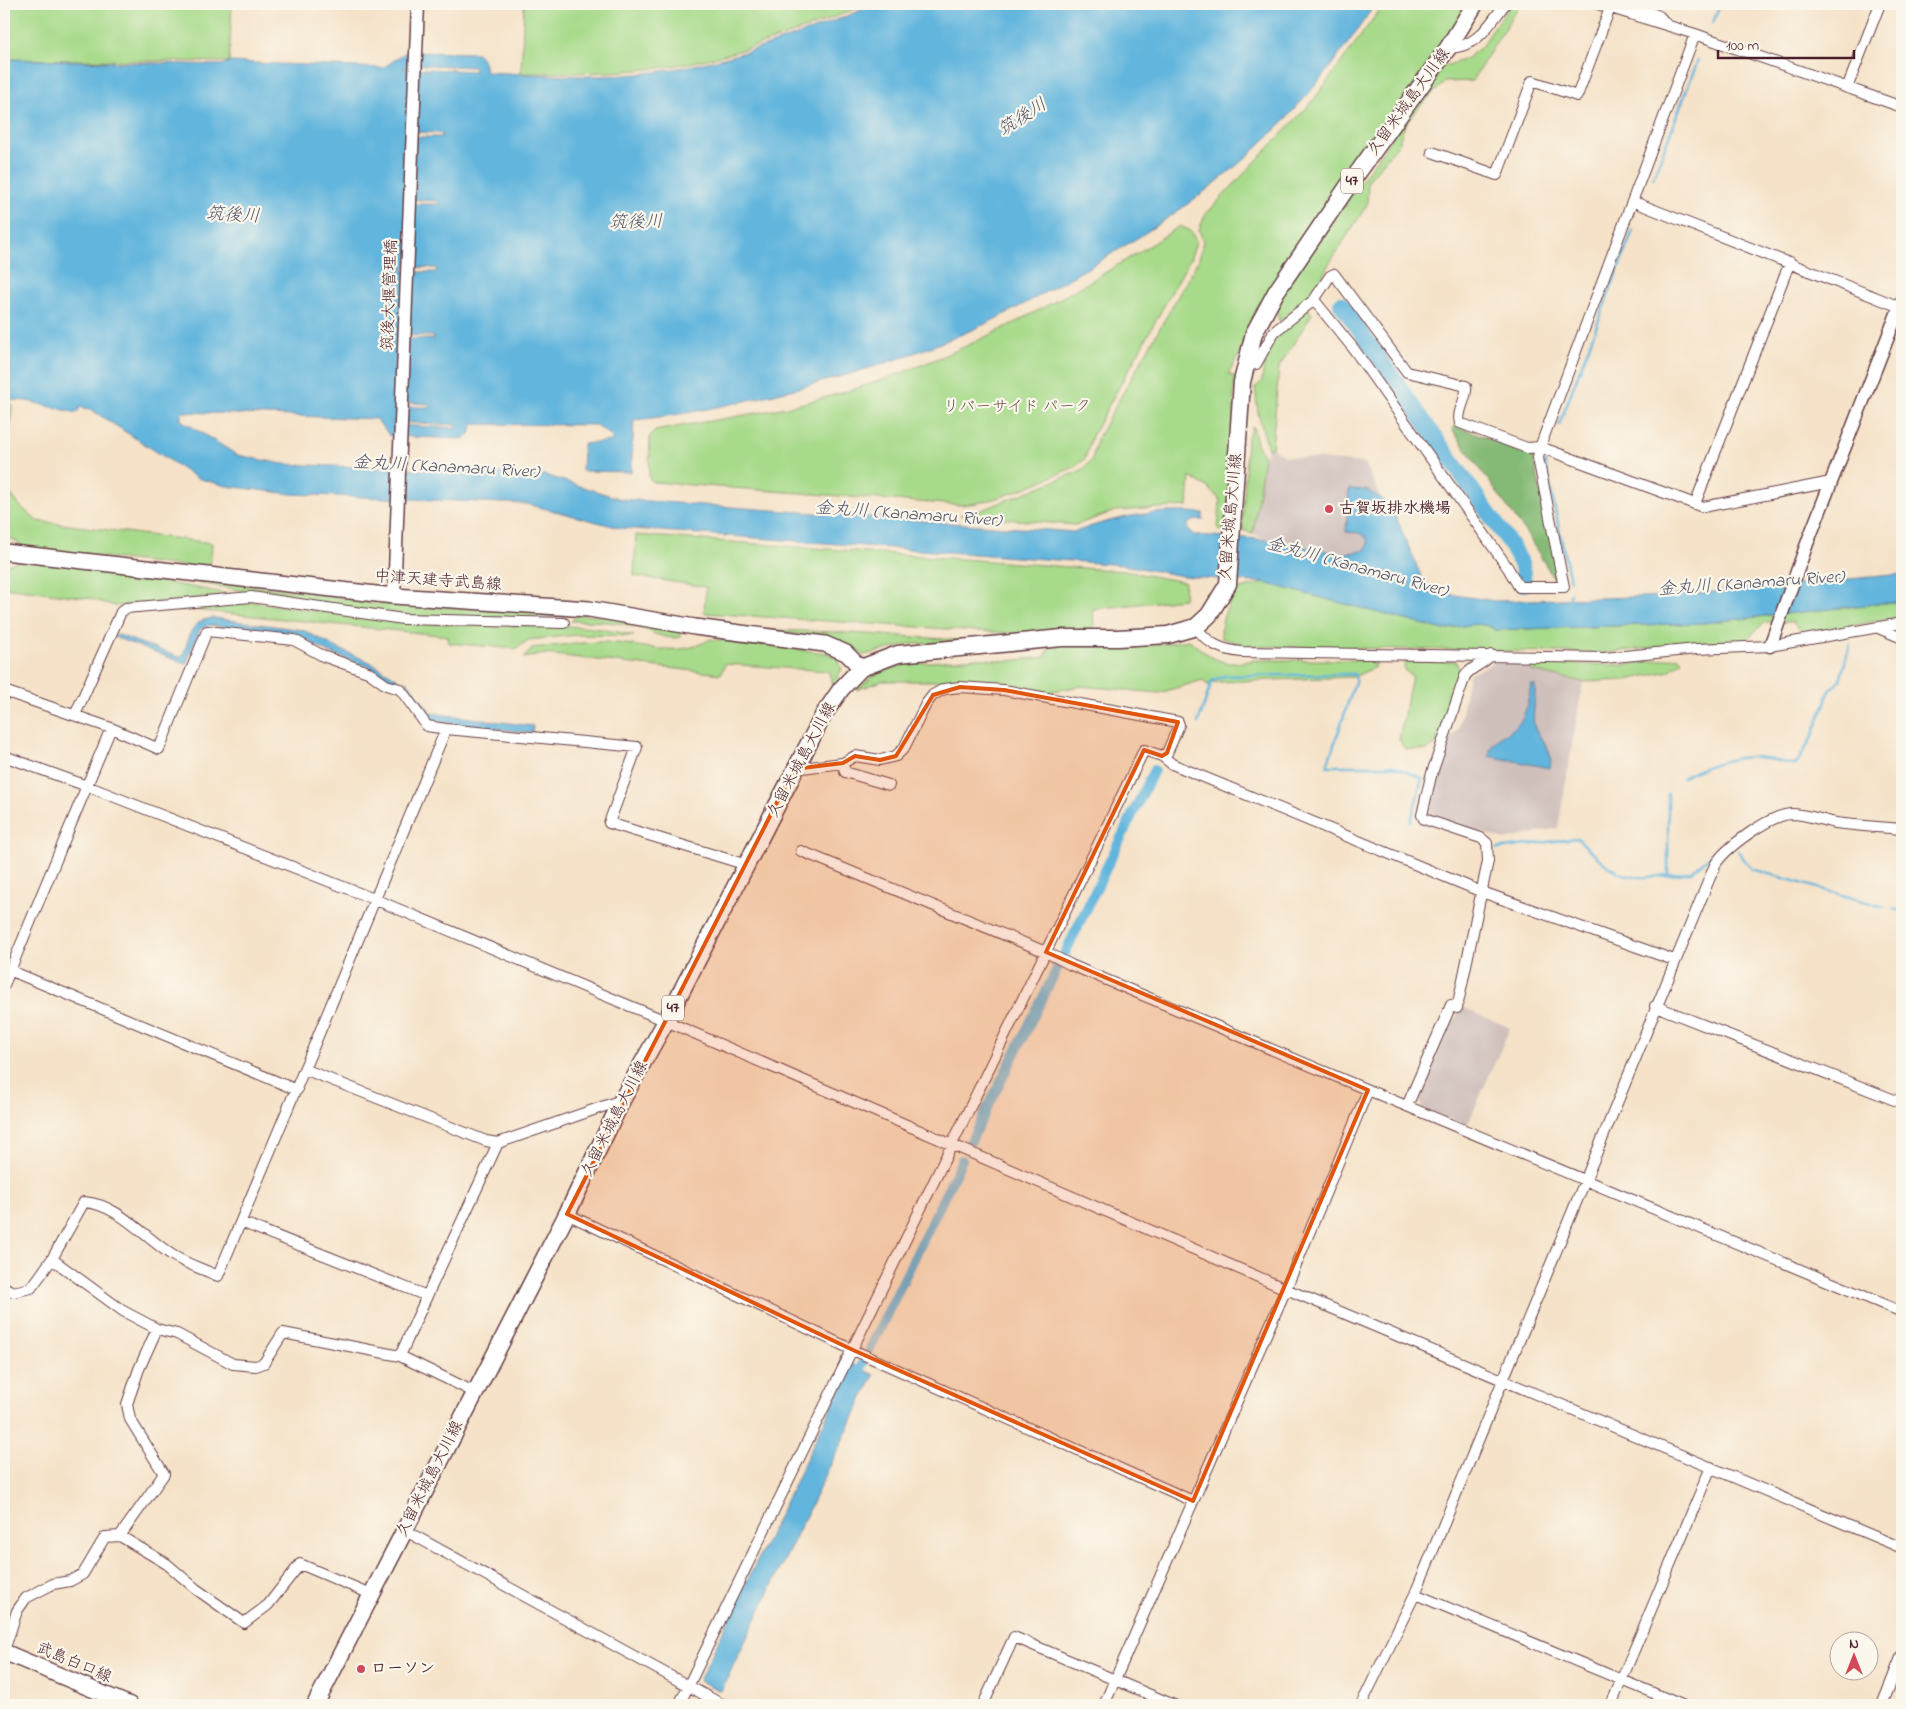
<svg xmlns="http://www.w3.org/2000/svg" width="1906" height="1709" font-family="'Indie Flower','Klee One',sans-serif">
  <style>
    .industrial { fill: #d0c0bc }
    .green { fill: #a7da8a; stroke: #787c5a }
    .forest { fill: #85ba76; stroke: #686c50 }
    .water { fill: #62b5dd; stroke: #566a84; fill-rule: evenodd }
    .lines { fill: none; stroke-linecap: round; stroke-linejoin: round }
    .stream { stroke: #62b5dd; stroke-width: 2.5 }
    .canal { stroke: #62b5dd; stroke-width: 10 }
    .river { stroke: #62b5dd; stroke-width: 16 }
    .minor-casing { stroke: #643c43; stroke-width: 12 }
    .tertiary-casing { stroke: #643c43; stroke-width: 15 }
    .secondary-casing { stroke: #643c43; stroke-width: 18 }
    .primary-casing { stroke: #643c43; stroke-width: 19 }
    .minor { stroke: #fff; stroke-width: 10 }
    .tertiary { stroke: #fff; stroke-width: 12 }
    .secondary { stroke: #fff; stroke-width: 15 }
    .primary { stroke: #fff; stroke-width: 16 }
    .marked { fill: #e0560e; fill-opacity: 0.2; stroke: #e0560e; stroke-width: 4; stroke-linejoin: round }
    .poi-dot { fill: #d1495b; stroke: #fbf7ec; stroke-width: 2 }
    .labels { text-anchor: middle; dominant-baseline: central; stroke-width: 4.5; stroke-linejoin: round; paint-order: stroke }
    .shield { fill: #fbf7ec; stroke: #7f6065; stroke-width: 1 }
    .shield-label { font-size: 15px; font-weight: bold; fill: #4a1f2b }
    .street-label { font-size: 16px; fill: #4a1f2b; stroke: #fbf7ec }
    .park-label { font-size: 16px; fill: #614e43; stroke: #fbf7ec }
    .poi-label { font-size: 16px; font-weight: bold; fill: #4a1f2b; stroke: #fbf7ec; text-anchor: start }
    .water-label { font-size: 18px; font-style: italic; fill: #525469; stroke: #fbf7ec }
  </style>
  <rect width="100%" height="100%" fill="#fbf7ec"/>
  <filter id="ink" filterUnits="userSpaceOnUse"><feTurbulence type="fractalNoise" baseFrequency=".02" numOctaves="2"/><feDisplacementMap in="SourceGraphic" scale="10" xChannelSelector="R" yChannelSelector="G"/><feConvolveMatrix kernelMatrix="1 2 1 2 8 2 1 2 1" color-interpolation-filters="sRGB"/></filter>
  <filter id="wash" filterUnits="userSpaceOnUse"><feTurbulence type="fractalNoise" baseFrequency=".0096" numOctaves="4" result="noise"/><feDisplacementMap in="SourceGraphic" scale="20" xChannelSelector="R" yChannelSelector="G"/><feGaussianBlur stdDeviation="1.12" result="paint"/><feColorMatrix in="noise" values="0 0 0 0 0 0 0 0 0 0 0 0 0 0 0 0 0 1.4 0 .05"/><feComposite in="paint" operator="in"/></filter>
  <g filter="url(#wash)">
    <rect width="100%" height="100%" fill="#f5e2c8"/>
    <path class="industrial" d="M1272 448 1284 456 1365 463 1381 498 1366 490 1346 532 1360 533 1366 537 1368 543 1366 550 1360 553 1323 550 1266 540 1253 533 1264 457 1268 449Z
      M1495 662 1530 663 1531 671 1583 682 1558 828 1505 840 1425 816 1435 777 1449 738 1459 729 1469 675Z
      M1462 1007 1510 1028 1467 1126 1422 1108 1417 1089 1446 1024 1455 1019Z"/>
    <path class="green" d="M4 4H232L229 62 4 59Z
      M524 4H867C809 28 750 51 689 63 634 74 578 73 521 73Z
      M1384 4H1468L1452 33 1248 327 1240 353 1228 375 1235 376 1227 531 1218 530 1220 500 1209 488 1190 477 1188 506 1116 511 1075 525 960 515 982 510 1082 470 1092 460 1097 439 1199 259 1203 241 1199 230 1205 215 1313 101Z
      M1511 4H1520L1472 81 1445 82C1431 96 1401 120 1400 142L1368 181 1367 205 1327 267 1316 291 1279 321 1276 309 1281 294 1442 67 1466 59 1481 47Z
      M1180 226 1191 231 1196 242 1191 257 1092 436 1085 459 1075 467C1039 481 999 503 960 505L652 482 649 477 650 436 655 431C704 421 755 415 804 403 942 369 1062 302 1180 226Z
      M1308 309 1312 314 1279 367 1272 448 1268 449 1258 413 1255 388 1262 381C1265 341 1280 333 1308 309Z
      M4 404 12 405 5 487 20 506 37 521 212 543 210 569 24 548 14 540 4 537Z
      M1253 426 1257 443 1264 457 1253 533 1242 530 1247 439Z
      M636 535 1124 571 1185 582 1184 599 1093 609 1094 629 1023 634 704 613 706 587 634 576Z
      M23 559 125 570 136 577 235 595 115 606 88 598 4 587V566Z
      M153 574 307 592 372 604 557 613V617C504 618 450 620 397 615 315 606 234 589 153 574Z
      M1265 583 1444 630C1460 627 1482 619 1495 630L1703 623 1902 601V616L1804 635 1793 622H1765L1744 642 1699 643 1604 653 1247 646 1222 638C1218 621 1229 605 1236 590Z
      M246 601C318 611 389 622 461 625 519 628 578 620 634 636L576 635 528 640 516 649 449 643 448 636 194 610 164 612 151 609Z
      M577 615 605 616 680 632 681 637C663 641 650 630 633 626 612 621 592 621 571 621Z
      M766 630 837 632 976 641 911 644 864 655 841 641Z
      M710 639 828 653 838 659 842 669 833 684 828 671 725 664 721 674 545 654 524 658 533 648C554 646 576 643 598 642 635 641 676 661 710 639Z
      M1189 640C1213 659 1222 668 1253 660H1371L1375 667 1354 677 1217 682 1207 685 1203 680 1159 693 1080 686 1050 692 961 681H882L857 690 874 675 907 664 976 658 1008 661 1045 657 1048 649 1062 644 1140 647Z
      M1679 657 1682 661 1669 671 1627 680 1583 682 1531 671 1530 663 1626 665Z
      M1405 661H1456L1459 670 1437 744 1427 750 1405 749 1399 740 1412 676 1404 670Z"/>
    <path class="forest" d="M1455 425 1533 456 1560 575 1556 582 1526 533 1453 431Z"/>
    <path class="water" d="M876 4H1375C1346 48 1314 90 1277 128 1221 185 1155 229 1086 269 1062 282 1038 297 1013 310 943 347 866 371 790 390 739 403 687 415 634 420L631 472 582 471 583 444 612 441V436L595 425 473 424 470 434 463 439 390 436 376 419 181 412V420L237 455 283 464 545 475 621 499 1075 532C1118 516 1157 509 1203 513V520L1192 521 1188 524V530L1194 535C1218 537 1243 537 1267 540 1289 543 1348 560 1366 549L1368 543 1366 537 1360 533 1346 532 1349 489 1366 490 1381 498 1396 517 1424 583 1435 592 1495 601 1669 596 1902 574V601L1703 623 1495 630C1482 619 1460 627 1444 630L1265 583 1182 576 1124 565 620 528 527 504 291 494 226 486 197 478 90 409 80 407 77 413 27 401 4 399V59L222 65 229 62 383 68 406 52 477 53 484 61 486 72C536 74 588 79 639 74 722 65 799 36 876 4ZM409 64 473 67 475 71 403 68ZM410 132 441 133 442 137H410ZM407 199 438 201 440 204H407ZM404 267 436 268 437 272H404ZM401 335 433 336 434 339H401ZM398 402 430 404 431 407H398ZM392 422 459 425 458 428 394 425Z
      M213 618 303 630 339 649 370 662 397 678 396 684 369 667 328 652 298 635 209 625 200 629 186 664 114 637 116 634 179 657 183 656C190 636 189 621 213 618Z
      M407 681 431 713 533 726 532 733 426 720 406 687Z
      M1531 685H1535C1536 695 1532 718 1534 725 1539 743 1554 746 1550 768L1489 756C1493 733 1512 736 1522 719 1527 710 1529 695 1531 685Z
      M852 1364 874 1375 721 1691 699 1681Z"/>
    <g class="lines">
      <path class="stream" d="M1713 23 1720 4
        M1653 178 1698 60
        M1559 425 1633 230
        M1545 462 1570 580
        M1570 602V593
        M1198 723 1212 681 1224 676 1354 674 1356 679 1327 766H1393L1422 778 1411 821
        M1682 778C1702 767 1731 757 1753 757 1767 757 1782 763 1796 765L1813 735 1829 692 1840 680 1850 644
        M1497 849 1577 838C1611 870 1619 883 1668 875V794
        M1738 850 1742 858 1752 869 1884 907
        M1668 875 1691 872 1733 838
        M1893 909 1902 911"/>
      <path class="canal" d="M1065 953 1154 770
        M971 1141 1058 967
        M870 1349 962 1160
        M854 1381 863 1363
        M698 1705 700 1702"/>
      <path class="river" d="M1341 304 1511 545 1522 566 1524 584"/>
    </g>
  </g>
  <g filter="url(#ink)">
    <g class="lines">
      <g class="minor-casing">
        <path id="minor" d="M1598 4 1695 34 1902 107
          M1628 4 1659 16 1667 25
          M1695 34 1540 447 1703 507 1831 482
          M1448 48C1477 48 1489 25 1505 4
          M1847 88 1880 4
          M1432 152 1497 175 1532 81 1577 96 1610 8
          M1634 202 1900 307
          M1244 366 1256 364 1274 332 1314 300 1330 276 1334 274 1407 372 1466 386C1468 398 1456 411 1460 423L1527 448 1540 447 1538 458 1564 587H1519L1508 568 1353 348 1314 300
          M1695 504 1790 262
          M1196 627C1208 644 1221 650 1242 652L1604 658 1697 649 1770 646 1902 623
          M1878 628 1902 638
          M4 691 111 728 159 749 207 631 294 640 323 656 368 672 386 685 400 689 427 726 446 729 218 1276C203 1269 186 1264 172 1255 145 1238 118 1204 84 1202L52 1259 40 1276 31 1288 13 1292 4 1287
          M75 715 121 612 126 608 251 597 403 619 564 623
          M446 729 637 747 609 823 747 865
          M4 756 87 786 374 899 666 1021 1286 1289 1902 1548
          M843 763 845 772 889 785
          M794 769 843 763 855 756 880 760 896 756 904 748 926 704 933 695 944 689 960 687 1004 690 1178 722 1179 725 1167 753 1162 756 1172 764 1482 892 1674 960
          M801 851 1046 952 1071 965 1368 1090
          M4 968 297 1090
          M4 985 111 728
          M1655 1006 1902 1103
          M304 1069 486 1141 498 1143
          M1407 1106 1451 1005 1457 1008 1488 861 1487 843 1481 838 1424 819 1422 815 1431 776 1465 676C1472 666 1483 665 1491 655
          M567 1214 853 1350 1193 1501
          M241 1222 427 1296 400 1356
          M52 1259 123 1311 157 1329 177 1334 233 1364 256 1366 264 1363 283 1333 400 1356 474 1392
          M427 1296 498 1143 622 1100
          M404 1530 723 1705
          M120 1536 164 1474 130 1419 127 1404 139 1369 157 1329
          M1415 1594 1682 1705
          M4 1651 17 1611 26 1598 53 1584 70 1581 83 1574 105 1537 120 1536 167 1564 196 1589 244 1623 268 1605 300 1564 373 1595
          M679 1705 1144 750 1162 756
          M983 1705 1014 1637 1174 1705
          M1104 1705 1286 1289 1368 1090 1902 1312
          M1361 1705 1415 1594 1715 865C1725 848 1770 815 1791 814 1806 814 1821 820 1836 823 1858 826 1880 827 1902 829
          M1611 1705 1711 1467
          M1882 1705 1902 1655"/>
      </g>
      <g class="tertiary-casing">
        <path id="tertiary" d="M394 596 418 4
          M1770 646 1808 541 1902 301"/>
      </g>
      <g class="secondary-casing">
        <path id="secondary" d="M4 552 394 596 589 609 695 627 825 644 846 653 861 668
          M4 1652 130 1705"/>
      </g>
      <g class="primary-casing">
        <path id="primary" d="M315 1705 567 1214 622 1100 666 1021 824 714 841 689 861 668 898 654 1062 638H1118L1168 635 1196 627 1209 615 1228 584 1242 382 1254 333 1276 292 1346 189 1448 48 1475 4"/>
      </g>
      <use href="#minor" class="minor"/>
      <use href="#tertiary" class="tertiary"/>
      <use href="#secondary" class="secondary"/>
      <use href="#primary" class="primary"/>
    </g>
  </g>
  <path class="marked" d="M960 687 1004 690 1178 722 1167 753 1162 756 1144 750 1046 952 1368 1090 1193 1501 853 1350 567 1214 794 769 843 763 855 756 880 760 896 756 933 695Z"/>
  <g class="poi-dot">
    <circle cx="1329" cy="509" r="5"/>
    <circle cx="361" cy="1669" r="5"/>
  </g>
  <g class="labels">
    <g class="shield">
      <rect x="1341" y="168.5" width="22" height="25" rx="4"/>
      <rect x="662" y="995.5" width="22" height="25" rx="4"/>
    </g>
    <g class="shield-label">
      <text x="1352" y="181">47</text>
      <text x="673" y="1008">47</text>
    </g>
    <g class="street-label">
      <text transform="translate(1409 102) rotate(-54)">久留米城島大川線</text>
      <text transform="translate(390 295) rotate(-88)">筑後大堰管理橋</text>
      <text transform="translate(1231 517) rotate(-85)">久留米城島大川線</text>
      <text transform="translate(438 581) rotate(4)">中津天建寺武島線</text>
      <text transform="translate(802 760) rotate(-62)">久留米城島大川線</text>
      <text transform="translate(615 1119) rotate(-63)">久留米城島大川線</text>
      <text transform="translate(430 1479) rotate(-63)">久留米城島大川線</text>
      <text transform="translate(74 1663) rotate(23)">武島白口線</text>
    </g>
    <g class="park-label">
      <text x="1017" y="407">リバーサイド パーク</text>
    </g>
    <g class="poi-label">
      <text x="1339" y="509">古賀坂排水機場</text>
      <text x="371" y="1669">ローソン</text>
    </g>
    <g class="water-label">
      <text transform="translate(1023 118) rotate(-33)">筑後川</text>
      <text transform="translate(233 216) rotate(3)">筑後川</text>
      <text transform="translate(636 223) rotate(-1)">筑後川</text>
      <text transform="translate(446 468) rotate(3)">金丸川 (Kanamaru River)</text>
      <text transform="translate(908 515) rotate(4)">金丸川 (Kanamaru River)</text>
      <text transform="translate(1357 568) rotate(15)">金丸川 (Kanamaru River)</text>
      <text transform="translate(1751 584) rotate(-4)">金丸川 (Kanamaru River)</text>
    </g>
  </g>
  <rect width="1906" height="1709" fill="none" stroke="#fbf7ec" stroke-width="20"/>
  <g transform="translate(1854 1656)"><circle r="24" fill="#fbf7ec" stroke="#b4a19f"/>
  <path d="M0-4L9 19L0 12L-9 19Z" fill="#d1495b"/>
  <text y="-8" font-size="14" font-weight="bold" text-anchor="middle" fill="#4a1f2b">N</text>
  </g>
  <path d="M1718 50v8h136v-8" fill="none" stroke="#4a1f2b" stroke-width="2.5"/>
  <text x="1726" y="50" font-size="15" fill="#4a1f2b" stroke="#fbf7ec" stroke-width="4" paint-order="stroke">100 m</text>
</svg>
